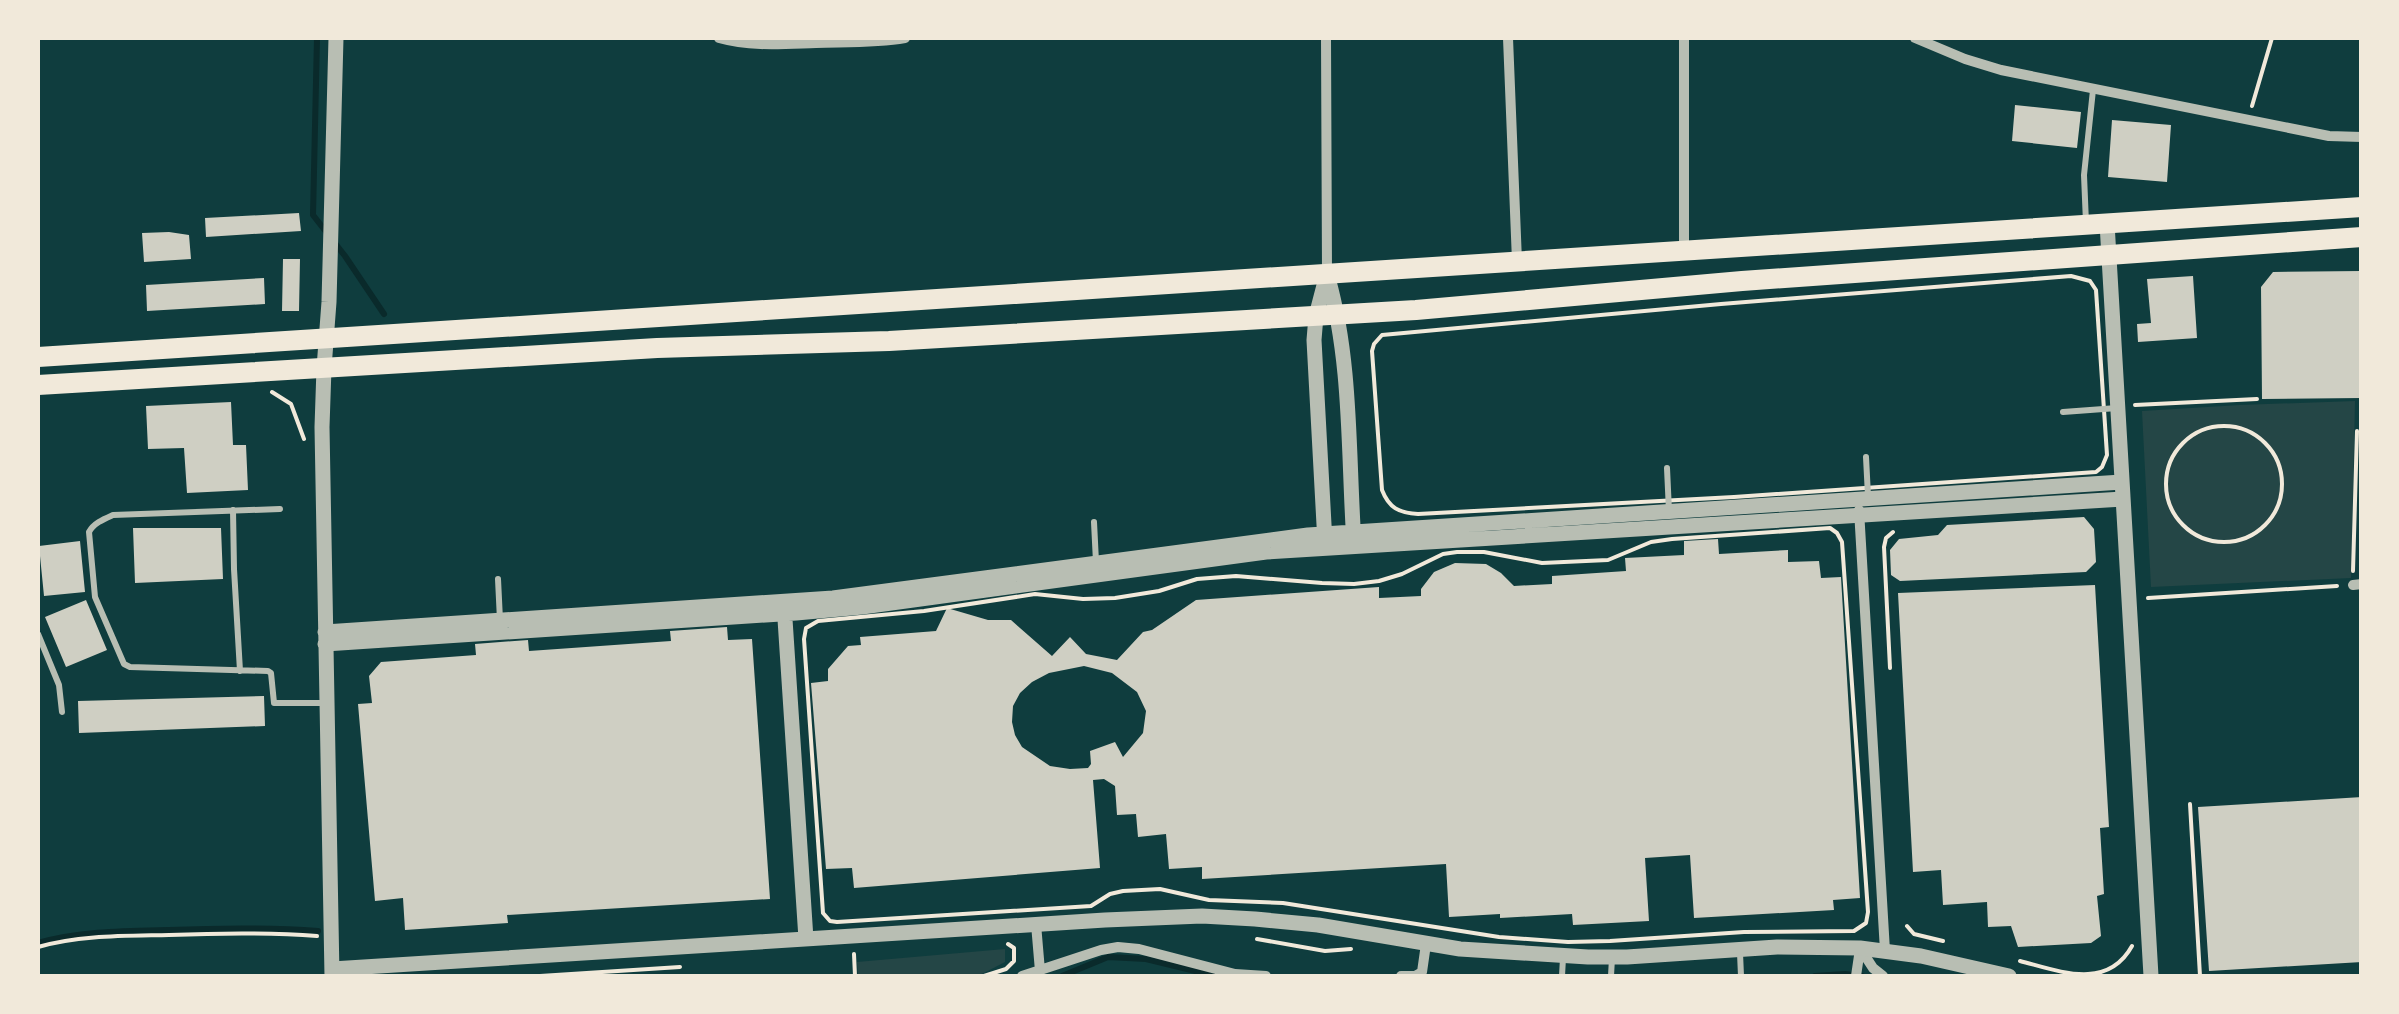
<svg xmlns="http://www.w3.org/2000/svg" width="2399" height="1014" font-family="Overpass,sans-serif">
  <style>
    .green { fill: #244646 }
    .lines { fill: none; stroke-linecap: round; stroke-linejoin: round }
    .stream { stroke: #0a2a2b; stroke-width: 6 }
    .building { fill: #cfcfc3; fill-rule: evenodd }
    .path { stroke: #f1e9da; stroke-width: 4 }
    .service { stroke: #b8beb3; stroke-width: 6 }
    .minor { stroke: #b8beb3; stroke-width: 10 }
    .tertiary { stroke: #b8beb3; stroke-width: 15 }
    .trunk { stroke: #f1e9da; stroke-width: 20 }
  </style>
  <rect width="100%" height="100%" fill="#0f3d3e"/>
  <path class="green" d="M2355 401 2351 578 2151 587 2142 411 2240 405Z
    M1005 949V962L978 976H858L857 962Z"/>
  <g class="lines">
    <path class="stream" d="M317 38 313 215 345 256 384 314
      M38 943C80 931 125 931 169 930 219 928 268 927 318 931
      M1062 976 1108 957 1146 959 1216 976
      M1815 976 1845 974 1862 976"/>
  </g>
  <path class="building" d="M2015 105 2081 112 2077 148 2012 141Z
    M2112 120 2171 125 2167 182 2108 177Z
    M299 213 301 231 206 237 205 218Z
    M169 232 189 235 191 259 144 262 142 233Z
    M283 259H300L299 311H282Z
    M2362 271V398L2262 399 2261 287 2273 272Z
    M2193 276 2197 338 2138 342 2137 324 2151 323 2147 279Z
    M264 278 265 304 147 311 146 285Z
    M231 402 233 445H246L248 490 187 493 184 448 148 449 146 406Z
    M2084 517 2094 529 2096 562 2086 572 1900 581 1891 575 1890 550 1899 539 1938 535 1947 525Z
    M133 528H221L223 579 135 583Z
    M1718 539 1719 554 1788 550V562L1819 561 1821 578 1841 577 1860 898 1833 900 1834 910 1694 918 1690 855 1645 858 1649 921 1573 925 1572 914 1500 918V914L1449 917 1446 864 1202 879V867L1169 869 1166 834 1138 837 1136 814 1117 815 1115 786 1104 779 1093 780 1100 868 854 888 852 868 826 869 811 683 828 681V669L848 646 861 645 860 637 936 631 947 608 988 620H1011L1052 656 1070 637 1086 654 1117 660 1143 632 1152 630 1196 600 1379 587V598L1421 596V589L1434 572 1455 563 1486 564 1501 573 1514 586 1552 584V576L1626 571 1625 558 1684 555V541ZM1084 666 1112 673 1137 692 1146 711 1143 733 1123 757 1115 742 1090 751 1091 764 1088 768 1070 769 1050 766 1022 747 1015 735 1012 722 1013 706 1020 693 1032 682 1049 673Z
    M80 541 85 592 44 596 39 546Z
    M2095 585 2109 827 2100 828 2104 894 2097 896 2101 936 2091 943 2018 947 2011 926 1988 927 1987 902 1943 905 1941 870 1913 872 1898 593Z
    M86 600 107 650 66 667 45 617Z
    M727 627 728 640 752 639 770 899 507 915 508 923 405 930 403 898 375 901 358 704 372 703 369 676 381 662 476 655 475 644 528 640 529 651 671 641 670 631Z
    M264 696 265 726 79 733 78 701Z
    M2362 797V962L2209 971 2198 807Z"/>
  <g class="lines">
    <path class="path" d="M2252 106 2272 38
      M2071 276 2090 281 2096 290 2107 455 2102 467 2096 472 1734 497 1418 514C1399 513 1389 508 1382 490L1372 351 1374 344 1382 335 1721 304Z
      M272 392 291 404 304 439
      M2135 405 2257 399
      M2166 484a58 58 0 1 1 116 0a58 58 0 1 1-116 0Z
      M1830 528 1837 533 1842 542 1868 912 1866 923 1854 931 1744 932 1610 941 1568 942 1499 937 1283 903 1209 900 1160 889 1123 891 1110 894 1091 906 837 922 830 921 823 913 804 639 806 628 818 621 924 611 1035 594 1083 599 1115 598 1159 591 1197 579 1236 576 1322 583 1354 584 1379 581 1402 574 1443 554 1457 552H1484L1542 563 1608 560 1651 542 1672 539Z
      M2353 571 2357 431
      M2148 598 2337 586
      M1890 668 1884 547 1886 538 1893 532
      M2190 804 2200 976
      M1907 926 1914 934 1943 941
      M1257 939 1325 951 1351 949
      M38 947C80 935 125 936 169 935 218 933 267 932 317 936
      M854 954 855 976
      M2020 961C2059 971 2107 991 2132 946
      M540 976 680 967
      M984 976 1006 969 1014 961V948L1008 944"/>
    <path class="service" d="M2086 223 2084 175 2093 90
      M2063 412 2117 408
      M1866 457 1868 496
      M1667 468 1669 511
      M280 509 113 515C104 519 94 523 89 532L95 597 124 664 130 667 268 671 271 673 274 703H325
      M233 510 234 569 240 671
      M1094 522 1096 562
      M498 579 500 620
      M38 634 59 685 62 712
      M1740 953 1741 976
      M1562 976 1563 958
      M1611 976 1612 958"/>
    <path class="minor" d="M719 38C751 47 784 44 816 43 846 42 876 43 905 38
      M1326 38 1327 274
      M1508 38 1517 261
      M1684 38V250
      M1915 38 1965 59 2001 70 2329 136 2362 137
      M1859 510 1885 951
      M2353 585 2362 584
      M1036 924 1040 971
      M1860 948 1873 968 1883 976
      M1022 976 1101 950 1118 947 1139 949 1235 974 1266 976
      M1401 976H1415L1422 972 1426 944
      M1856 976 1860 949"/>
    <path class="tertiary" d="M2107 223 2151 976
      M1328 278C1352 363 1348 455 1354 543
      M1325 543 1314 340 1316 316 1327 274
      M784 604 806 939
      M325 632 833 598 1308 535 2122 482
      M325 644 796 613 862 607 1266 552 2123 499
      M332 969 1105 920 1202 916 1255 919 1318 925 1460 949 1588 957H1627L1777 947 1860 948 1921 956 2009 976
      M332 976 322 427 324 368 329 302 336 38"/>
    <path class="trunk" d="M38 357 2362 207
      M38 385 657 348 889 341 1416 310 1742 281 2362 237"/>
  </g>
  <rect width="2399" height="1014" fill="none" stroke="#f1e9da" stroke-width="80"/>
</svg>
